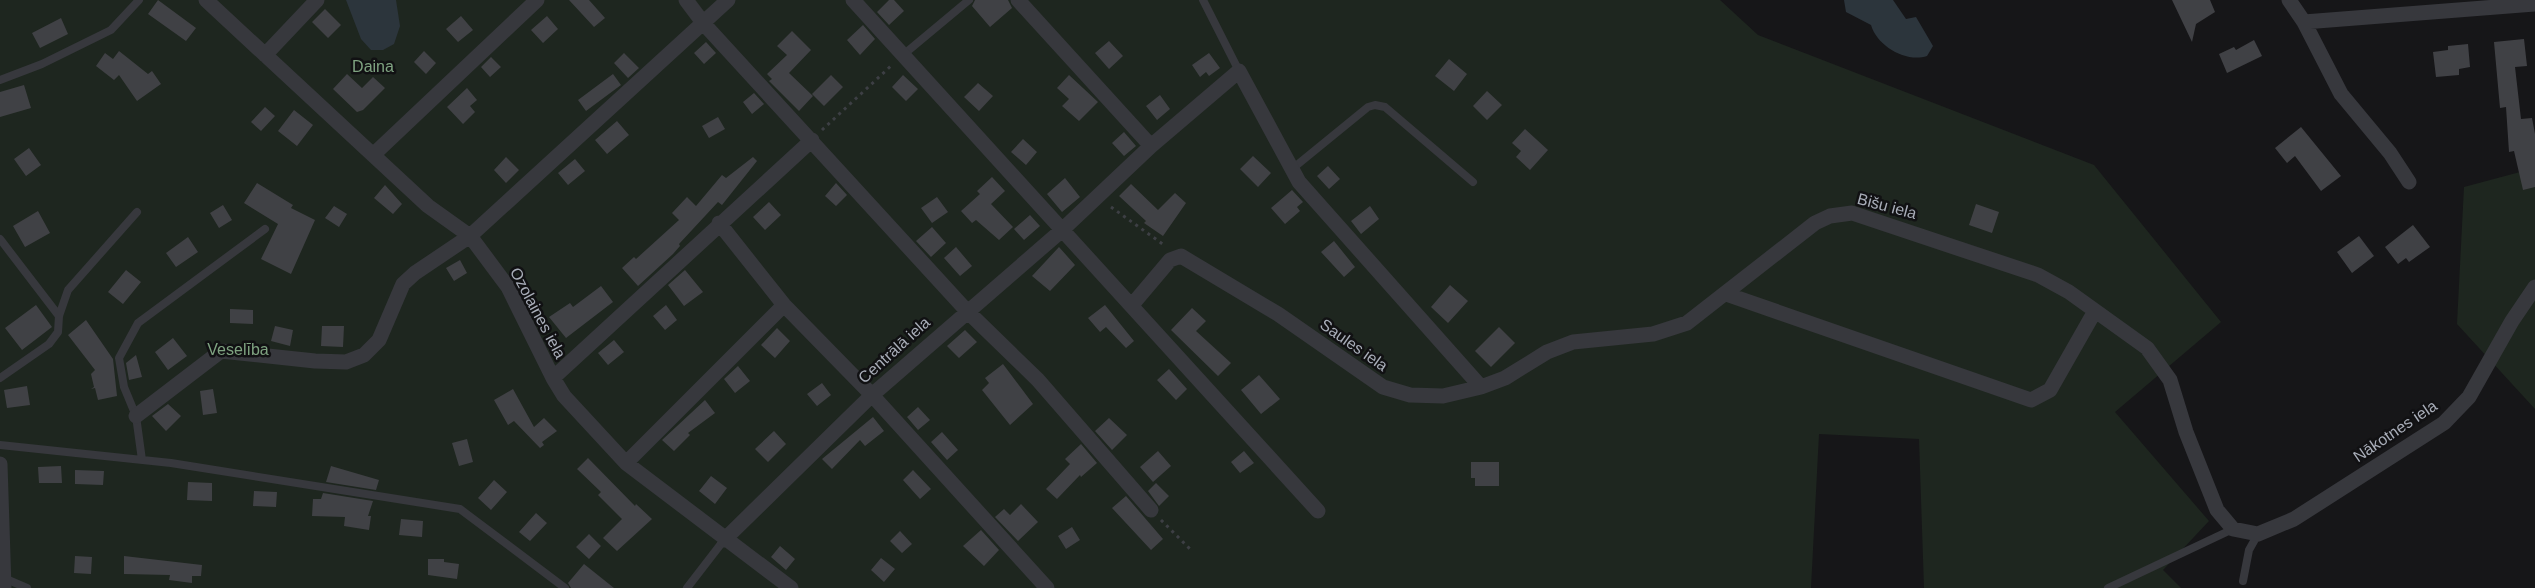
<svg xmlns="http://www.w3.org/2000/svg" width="2535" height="588" font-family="Arial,sans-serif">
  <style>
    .green { fill: #1e261f }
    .water { fill: #2c353c }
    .building { fill: #404145 }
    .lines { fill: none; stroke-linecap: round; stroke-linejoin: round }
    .path { stroke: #3d3f44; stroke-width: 3; stroke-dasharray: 3 4.5; stroke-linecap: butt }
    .lane { stroke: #37383d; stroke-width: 8 }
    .street { stroke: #37383d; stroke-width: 15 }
    .labels { text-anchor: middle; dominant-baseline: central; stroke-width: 5; stroke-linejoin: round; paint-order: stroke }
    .park-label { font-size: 16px; fill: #7fa381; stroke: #111113 }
    .street-label { font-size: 16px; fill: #a8adb8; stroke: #111113 }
  </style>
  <rect width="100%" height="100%" fill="#161618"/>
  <path class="green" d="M0 0H1720L1758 35 2094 165 2221 322 2115 412 2209 521 2163 570 2181 588H1924L1919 439 1819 434 1811 588H0Z
    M2535 168V409L2457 324 2464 187Z"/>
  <path class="water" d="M346 0H396L400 26 394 44 383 50H371L361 39Z
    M1844 0H1893L1906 19 1916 17 1933 46 1927 56C1906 63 1877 46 1871 25L1846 12Z"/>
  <path class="building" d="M158 0 196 28 186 41 148 14Z
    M569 0H589L605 18 594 27Z
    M889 0H894L904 11 889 25 877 12Z
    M975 0H1008L1012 8 990 27 972 6Z
    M2172 0H2210L2215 12 2196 24 2192 42Z
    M325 9 341 25 328 38 312 22Z
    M461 16 473 30 458 42 446 29Z
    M547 16 558 29 543 43 531 30Z
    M61 18 68 34 40 48 32 33Z
    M863 25 875 39 860 55 847 40Z
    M792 31 811 50 789 73 813 96 799 111 769 81 772 79 767 74 787 55 777 46Z
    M2524 39 2527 66 2515 67 2521 119 2532 118 2535 134V187L2523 190 2514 151 2509 152 2506 107 2500 108 2494 42Z
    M2254 40 2262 56 2227 73 2219 54 2234 47 2236 50Z
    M1109 41 1123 56 1109 69 1095 53Z
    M706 42 716 53 704 64 694 53Z
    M2468 44 2470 67 2459 69V75L2436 77 2433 52 2448 50V46Z
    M119 51 148 74 152 71 161 84 137 101 119 75 114 80 96 66 105 53 113 59Z
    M424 51 436 63 426 74 414 62Z
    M624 53 639 68 628 78 614 63Z
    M1209 53 1220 68 1209 76 1206 72 1200 77 1192 65Z
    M491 57 501 67 490 77 481 67Z
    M1449 59 1467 74 1454 91 1435 76Z
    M347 74 362 88 373 77 385 88 363 110 357 112 333 89Z
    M613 74 621 85 586 111 578 100Z
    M831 75 843 87 824 106 812 94Z
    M903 75 918 89 906 101 892 87Z
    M1069 75 1098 102 1079 121 1062 106 1069 99 1057 88Z
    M978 83 993 96 979 111 964 97Z
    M24 85 31 108 0 117V92Z
    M467 88 477 100 470 106 475 112 463 124 447 107Z
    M1487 91 1502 105 1487 120 1473 106Z
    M754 93 764 104 752 114 743 102Z
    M1160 95 1170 109 1157 120 1146 106Z
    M265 107 275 116 261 131 251 122Z
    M294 110 313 125 297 146 278 131Z
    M718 117 725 129 709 138 702 126Z
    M617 121 629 135 607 154 595 140Z
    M2301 127 2341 176 2321 191 2295 156 2287 163 2275 148Z
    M1525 129 1548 150 1530 170 1516 157 1521 151 1512 143Z
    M1124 132 1136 146 1124 156 1112 143Z
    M1023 139 1037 152 1026 165 1011 152Z
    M29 148 41 165 26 176 14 159Z
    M1253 156 1271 173 1258 187 1240 169Z
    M506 157 519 170 506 183 494 170Z
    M753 157 757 161 722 205 718 202 679 244 680 246 673 254 638 286 622 268 634 257 636 259 679 220 672 213 687 197 696 206 722 175 726 178Z
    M575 159 585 171 568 185 558 173Z
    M1328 166 1340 179 1329 189 1317 176Z
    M992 177 1005 191 991 204 1013 227 999 240 976 220 972 223 961 211 980 194 977 191Z
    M1065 178 1080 197 1062 212 1047 194Z
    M257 183 293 205 291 208 315 220 291 274 261 259 278 224 244 203Z
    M836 183 847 195 836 206 825 196Z
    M1131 184 1158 210 1175 193 1186 203 1163 236 1144 223 1146 221 1119 196Z
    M385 185 402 204 393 214 374 198Z
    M1292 190 1303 202 1297 207 1300 211 1285 224 1271 208Z
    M937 197 948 212 932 223 921 208Z
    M769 202 781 215 765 230 753 217Z
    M1976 204 1999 212 1992 233 1969 225Z
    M223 205 232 220 219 228 210 213Z
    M334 206 347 214 339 227 325 218Z
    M1370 206 1379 219 1361 234 1351 221Z
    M38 211 50 233 25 247 13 226Z
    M1030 215 1040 226 1024 240 1014 229Z
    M2413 225 2430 247 2409 262 2406 258 2398 264 2385 247Z
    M932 227 946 243 931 257 916 241Z
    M2359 236 2374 256 2352 273 2337 252Z
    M188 237 198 252 176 267 166 253Z
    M1334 241 1355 267 1344 277 1321 252Z
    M956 247 972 266 960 276 944 258Z
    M1059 247 1075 265 1050 291 1032 276Z
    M460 260 467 273 454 281 446 268Z
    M126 270 141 282 123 304 108 292Z
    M685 270 703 292 684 306 668 285Z
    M1450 285 1468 301 1448 323 1431 307Z
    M601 286 613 302 566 338 549 317 570 303 573 307Z
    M36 305 52 327 22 350 5 328Z
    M666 305 677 320 665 330 653 316Z
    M1105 305 1134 341 1126 348 1106 327 1100 332 1088 318Z
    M1192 308 1206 321 1196 331 1231 363 1218 376 1171 330Z
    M230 309 253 310V324L230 323Z
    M86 320 113 359 117 396 98 400 95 388 91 389 94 387 91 374 95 370 68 335Z
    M275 326 293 330 290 346 271 341Z
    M322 326H344L343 347 321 346Z
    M1499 327 1515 343 1491 367 1475 351Z
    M777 328 790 341 775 358 761 345Z
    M965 330 977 342 959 358 947 346Z
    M173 338 187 356 168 370 155 352Z
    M614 340 624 352 608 365 598 353Z
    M136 355 142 377 129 380 126 363Z
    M1003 364 1033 404 1010 425 982 390 989 383 985 378Z
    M738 366 750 381 735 393 724 379Z
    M1169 369 1187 389 1176 400 1157 380Z
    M1259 375 1280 399 1261 414 1241 390Z
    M822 383 831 395 817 406 807 394Z
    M27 386 30 405 7 408 4 390Z
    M213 389 217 413 203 415 200 391Z
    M513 389 534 427 544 418 557 431 542 442 544 445 540 448 514 421 508 425 494 400Z
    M705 400 715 413 688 433 690 435 674 451 662 440Z
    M168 404 181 416 166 431 152 416Z
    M918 407 930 420 918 430 907 417Z
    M873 417 884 431 865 446 860 440 832 469 822 459Z
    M1109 418 1127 435 1112 450 1095 431Z
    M774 431 786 444 768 462 755 449Z
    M942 432 958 450 947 460 931 442Z
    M467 439 473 462 459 466 452 443Z
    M1081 444 1097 463 1081 477 1080 475 1057 499 1046 489 1070 464 1065 459Z
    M1158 451 1171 466 1153 482 1140 467Z
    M1244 451 1254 463 1240 473 1231 462Z
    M588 458 635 506 636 504 652 519 617 551 603 538 622 519 598 495 601 492 577 469Z
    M1471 462H1499V486H1475V478H1471Z
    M61 466 62 483H39L38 467Z
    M331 466 379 480 376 490 326 482Z
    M75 470 104 471 103 485 75 484Z
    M913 470 931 489 920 499 903 480Z
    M711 476 727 488 715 504 699 491Z
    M494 480 507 492 491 510 478 498Z
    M188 482 212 483V501L187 500Z
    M1156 483 1169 496 1159 506 1148 491Z
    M254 491 277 492 276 507 253 506Z
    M323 493 373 501 368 516H371L369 530 344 526 345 517 312 516 313 499H321Z
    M1126 496 1163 539 1151 550 1112 508Z
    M1021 504 1038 522 1018 541 995 517 1004 509 1010 515Z
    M536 513 547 523 530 541 519 532Z
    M401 519 423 521 422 537 399 535Z
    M1072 527 1080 540 1066 549 1058 536Z
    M981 530 999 550 984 566 963 546Z
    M900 531 912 544 902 553 890 541Z
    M589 534 601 546 589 559 576 547Z
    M780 546 795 559 786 570 771 557Z
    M75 556 92 557 91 574 74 573Z
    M124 556 202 565 201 576H192V583L169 580 170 575 124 574Z
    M881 558 895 569 884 582 871 570Z
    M428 559H444V562L459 564 457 579 428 575Z
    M584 564 614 588H571L568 583Z"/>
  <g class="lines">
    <path class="path" d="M822 130 892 65
      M1111 207 1164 245
      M1161 520 1192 551"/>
    <path class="lane" d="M1203 0 1239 71
      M903 55 969 0
      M0 80 42 64 111 30 139 0
      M1292 169 1368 107 1375 105 1385 107 1473 182
      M0 239 59 316
      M0 378 49 344 58 332 59 316 68 290 137 212
      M0 445 171 463 460 509 565 588
      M142 460 136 416 124 387 119 358 138 323 265 229
      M6 579 27 588
      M2243 581 2249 550 2258 534
      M687 588 724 540
      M2108 588 2233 529"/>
    <path class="street" d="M206 0 428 206 470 236 508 287 553 378 564 396 626 463 791 588
      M686 0 704 24 966 310 1038 380 1151 510
      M853 0 1318 511
      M1018 0 1151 146
      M2289 0 2304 22 2341 94 2390 153 2409 182
      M2304 22 2535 4
      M265 55 317 0
      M373 155 537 0
      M719 223 784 305 872 395 1047 588
      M1726 294 2031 400 2050 390 2095 311
      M1132 305 1170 260 1181 256 1278 314 1383 387 1410 395 1443 396 1481 387 1505 378 1547 352 1573 342 1653 334 1687 323 1815 223 1830 216 1852 213 2038 275 2069 292 2147 348 2170 380 2186 432 2217 510 2233 529 2258 534 2294 519 2444 423 2469 397 2512 321 2535 287
      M553 378 812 140
      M136 416 221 351 315 361 346 362 364 355 379 340 403 284 415 273 470 236 728 0
      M626 463 784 305
      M0 464 4 588
      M724 540 872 395 1061 231 1151 146 1239 71 1299 182 1481 387"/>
  </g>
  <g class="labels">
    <g class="park-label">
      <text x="373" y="66">Daina</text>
      <text x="238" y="349">Veselība</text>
    </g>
    <g class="street-label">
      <text transform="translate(1887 206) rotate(15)">Bišu iela</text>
      <text transform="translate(538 313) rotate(62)">Ozolaines iela</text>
      <text transform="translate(1354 345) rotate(35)">Saules iela</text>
      <text transform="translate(894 350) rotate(-42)">Centrālā iela</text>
      <text transform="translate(2395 431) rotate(-34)">Nākotnes iela</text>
    </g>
  </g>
</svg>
